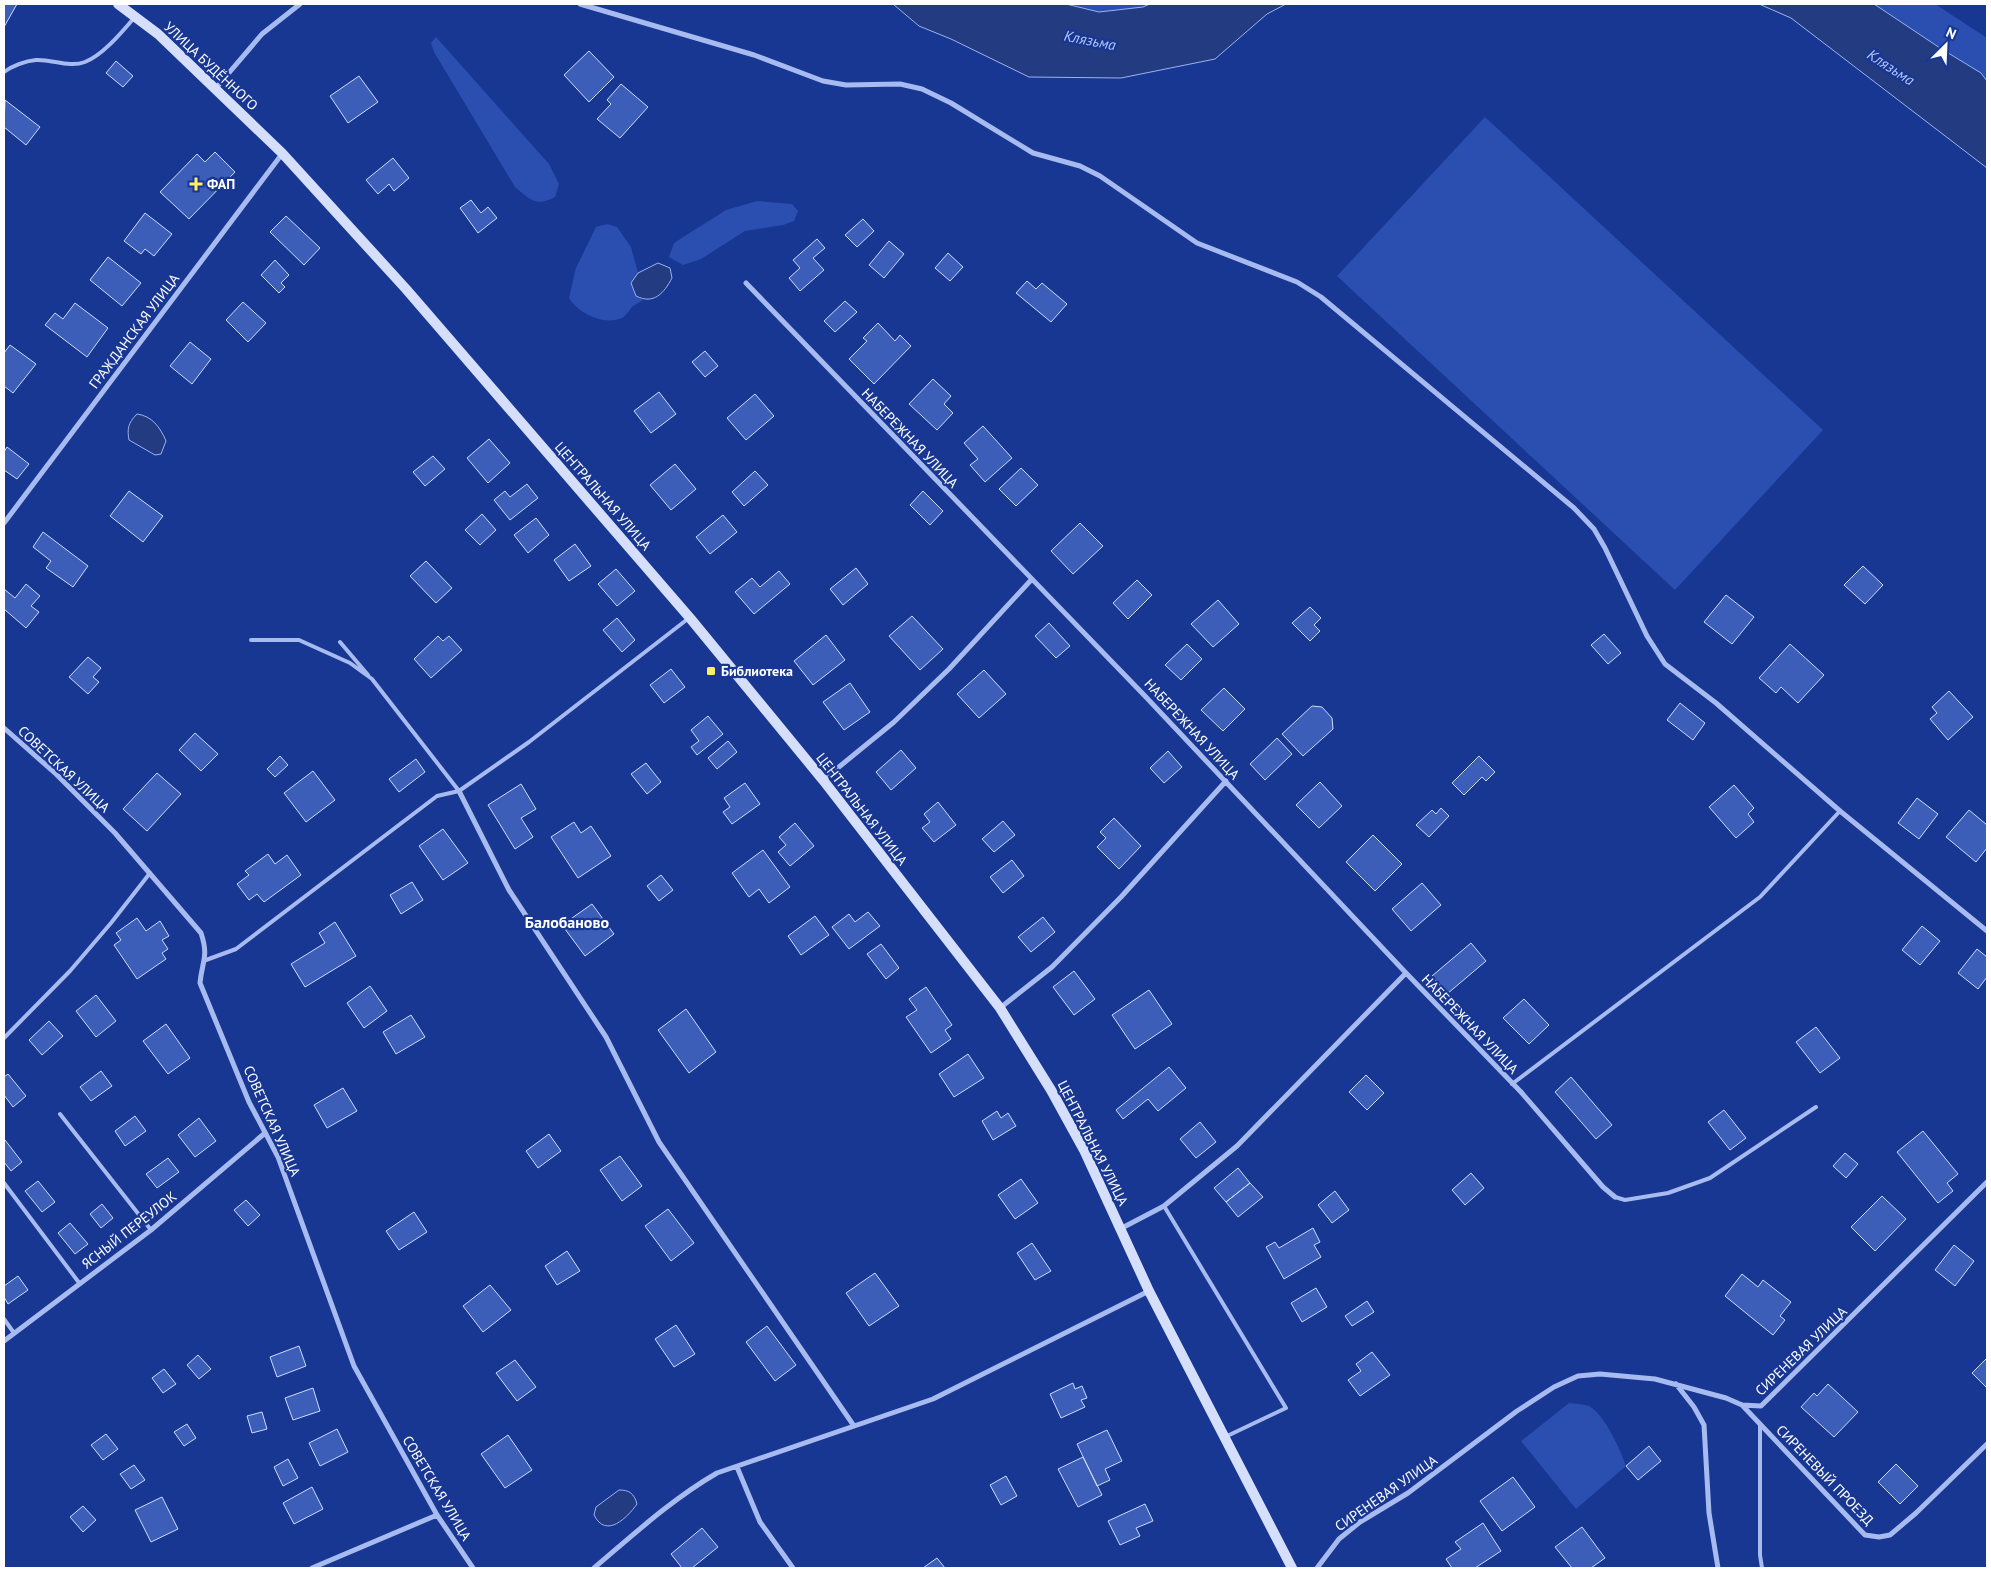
<svg xmlns="http://www.w3.org/2000/svg" width="1991" height="1572" font-family="'PT Sans',sans-serif">
  <style>
    .green { fill: #2a4fb1 }
    .water { fill: #233b80; stroke: #9ab3f3 }
    .building { fill: #3c5eb9; stroke: #cedbfb }
    .lines { fill: none; stroke-linecap: round; stroke-linejoin: round }
    .lane { stroke: #a7bbf0; stroke-width: 4 }
    .street { stroke: #a7bbf0; stroke-width: 5 }
    .secondary { stroke: #d5dffb; stroke-width: 10 }
    .poi-dot { fill: #fe6; stroke: #183793; stroke-width: 2 }
    .labels { text-anchor: middle; dominant-baseline: central; stroke-width: 4.5; stroke-linejoin: round; paint-order: stroke }
    .street-label { font-size: 14px; fill: #fff; stroke: #183793 }
    .poi-label { font-size: 14px; font-weight: bold; fill: #fff; stroke: #183793; text-anchor: start }
    .water-label { font-size: 15px; font-style: italic; fill: #b3c6f7; stroke: #183793 }
    .quarter-label { font-size: 16px; font-weight: bold; fill: #fff; stroke: #183793 }
  </style>
  <rect width="100%" height="100%" fill="#183793"/>
  <path class="green" d="M1066 4H1150L1143 7 1099 12Z
    M1874 4H1935L1987 38V81L1981 73 1940 48Z
    M436 37 549 164 559 184 555 197C535 207 531 200 515 187L434 52 431 43Z
    M1485 117 1823 430 1675 590 1337 276Z
    M757 201 792 204 798 211 794 221 783 225 745 231 701 259 683 265 669 257 674 243 726 210Z
    M607 224 617 227 631 247 638 273 631 284 636 296 643 300C640 302 636 304 633 306 629 310 626 316 622 318 604 326 578 313 569 298L576 268 596 227Z
    M1569 1403C1575 1404 1584 1404 1589 1406 1605 1415 1620 1449 1626 1466L1576 1509 1521 1441Z"/>
  <path class="water" d="M893 4H1066L1099 12 1143 7 1150 4H1286L1267 14 1215 59 1121 78 1029 77 951 39 919 26Z
    M1759 4H1874L1940 48 1981 73 1987 81V168L1791 18Z
    M658 263 670 268 672 278C664 293 654 305 636 296L631 283 638 273Z
    M137 414C152 416 160 427 166 441L161 454 155 455 129 440C127 429 128 423 137 414Z
    M619 1490C629 1490 634 1493 637 1504 627 1518 606 1539 594 1515L596 1507Z"/>
  <path class="building" d="M4 4H17L4 27Z
    M589 51 614 77 589 102 564 75Z
    M116 61 133 76 123 87 106 73Z
    M359 76 378 102 348 123 330 96Z
    M621 84 648 107 620 138 597 119 611 104 607 100Z
    M5 100 40 127 26 145 4 127Z
    M215 152 235 172 189 219 160 192 197 154 205 162Z
    M393 158 409 178 394 191 389 184 378 194 366 180Z
    M471 200 481 213 488 207 497 218 478 233 460 208Z
    M145 213 172 234 154 256 145 249 141 254 124 241Z
    M286 216 320 248 304 265 270 232Z
    M863 219 874 231 857 247 845 235Z
    M817 239 825 248 813 258 824 270 800 291 789 278 800 268 793 260Z
    M889 241 904 254 884 278 869 265Z
    M948 253 963 267 950 281 935 268Z
    M108 257 141 283 122 306 90 280Z
    M275 260 289 275 281 283 285 287 279 293 261 275Z
    M1027 281 1036 289 1042 283 1067 304 1051 322 1016 293Z
    M845 301 857 312 835 332 824 321Z
    M243 302 266 323 248 342 226 320Z
    M75 303 108 328 87 357 45 325 55 313 63 319Z
    M878 323 895 341 900 335 911 346 874 384 849 359 867 341 863 338Z
    M190 342 211 359 192 384 170 366Z
    M10 345 36 364 13 393 4 386V353Z
    M705 351 718 366 705 377 692 362Z
    M933 379 951 396 944 404 953 413 937 430 909 404Z
    M659 392 676 414 651 433 634 411Z
    M755 394 774 416 746 440 727 418Z
    M983 426 1012 458 985 482 970 465 978 459 964 443Z
    M489 439 510 463 488 483 467 458Z
    M7 447 29 464 17 479 4 470V452Z
    M433 456 445 469 425 486 413 472Z
    M675 464 696 489 671 510 650 485Z
    M1021 468 1038 485 1016 506 999 489Z
    M755 471 768 485 744 506 732 492Z
    M527 484 538 498 510 520 494 500 505 491 510 497Z
    M129 491 163 516 143 542 110 516Z
    M923 491 943 511 930 525 910 505Z
    M482 514 496 530 480 545 465 530Z
    M723 515 737 532 710 554 696 537Z
    M536 518 549 535 528 553 514 535Z
    M1080 523 1103 546 1073 574 1051 551Z
    M43 532 88 566 73 587 46 568 51 561 33 547Z
    M575 544 591 566 569 581 554 560Z
    M426 561 452 588 436 603 410 576Z
    M1863 566 1883 585 1865 604 1844 585Z
    M856 568 868 584 843 605 830 589Z
    M616 569 635 591 617 606 598 584Z
    M779 571 790 584 754 614 735 592 752 578 760 587Z
    M1137 580 1152 595 1128 619 1113 603Z
    M26 584 40 596 31 606 39 612 26 628 4 609V589L15 598Z
    M1726 595 1754 617 1732 644 1704 622Z
    M1218 600 1239 624 1213 647 1191 624Z
    M1310 607 1321 618 1314 625 1320 631 1310 641 1292 623Z
    M912 616 943 649 920 670 889 636Z
    M617 618 635 640 622 652 603 630Z
    M1049 623 1070 646 1056 658 1035 636Z
    M1604 634 1621 653 1608 664 1591 645Z
    M826 635 845 660 813 685 794 661Z
    M438 636 443 641 449 636 462 650 431 678 414 659Z
    M1187 644 1202 659 1181 680 1165 665Z
    M1790 644 1824 675 1798 703 1781 687 1776 693 1759 678Z
    M88 657 101 668 93 677 99 682 88 694 69 677Z
    M671 669 685 687 664 703 650 685Z
    M984 670 1006 694 979 718 957 694Z
    M850 683 870 712 844 730 823 702Z
    M1224 688 1245 709 1223 731 1201 710Z
    M1949 691 1973 717 1948 740 1930 719 1937 713 1932 707Z
    M1680 703 1705 723 1693 740 1667 720Z
    M1312 706 1322 707 1332 718 1333 729 1303 756 1282 734Z
    M708 716 723 734 697 755 691 747 699 741 691 730Z
    M195 733 218 754 201 771 179 750Z
    M1277 738 1292 754 1265 780 1250 764Z
    M728 741 737 752 717 769 708 758Z
    M901 750 916 768 891 790 876 772Z
    M1168 751 1182 767 1164 783 1150 768Z
    M280 756 288 765 275 777 267 769Z
    M1479 756 1495 772 1486 781 1482 777 1464 795 1452 783Z
    M416 759 425 772 399 792 389 779Z
    M646 763 661 782 647 794 631 774Z
    M313 771 335 800 306 822 284 793Z
    M157 773 181 794 147 831 123 809Z
    M1320 782 1342 806 1319 828 1296 805Z
    M745 783 760 804 732 824 723 812 730 807 724 798Z
    M521 784 536 809 521 818 533 837 515 849 488 805Z
    M1734 785 1754 808 1748 814 1754 822 1736 838 1709 807Z
    M1917 798 1938 814 1919 839 1898 823Z
    M938 802 956 825 934 842 922 828 930 822 924 814Z
    M1441 808 1449 816 1429 837 1416 825 1432 810 1436 814Z
    M1969 810 1987 825V848L1976 862 1946 837Z
    M1114 818 1141 846 1119 869 1097 847 1106 838 1100 832Z
    M1003 821 1015 835 994 852 982 839Z
    M574 822 581 833 591 826 611 856 578 878 551 837Z
    M795 823 814 846 790 866 778 852 786 845 779 837Z
    M443 829 468 863 443 880 419 846Z
    M1373 835 1402 864 1375 891 1346 862Z
    M763 850 790 887 769 903 759 889 749 897 732 873Z
    M268 854 275 864 287 855 301 875 264 902 257 894 249 900 237 884 249 875 245 871Z
    M1012 860 1024 876 1003 893 990 877Z
    M661 875 673 890 659 901 647 886Z
    M412 882 423 900 401 914 390 895Z
    M1422 883 1441 905 1411 931 1392 909Z
    M592 904 614 934 585 956 562 925Z
    M868 912 880 926 849 949 832 927 849 914 855 922Z
    M815 916 829 935 801 955 788 936Z
    M1043 917 1055 932 1031 952 1018 937Z
    M137 918 146 931 160 921 169 936 162 940 168 949 162 953 166 959 137 979 114 945 121 940 116 933Z
    M335 922 356 956 305 987 291 964 325 943 319 933Z
    M1922 926 1940 941 1920 965 1902 950Z
    M1471 943 1486 961 1447 994 1432 976Z
    M881 944 899 968 886 979 867 954Z
    M1977 949 1987 957V977L1978 989 1958 973Z
    M1074 971 1095 999 1074 1015 1053 987Z
    M370 986 387 1011 364 1028 347 1003Z
    M926 987 952 1025 945 1030 951 1039 931 1053 906 1017 917 1010 909 999Z
    M1149 990 1172 1024 1135 1049 1112 1015Z
    M96 995 116 1021 96 1037 76 1011Z
    M1524 999 1549 1025 1529 1044 1503 1018Z
    M686 1009 716 1052 689 1073 658 1030Z
    M411 1015 425 1037 396 1054 383 1032Z
    M49 1021 63 1036 42 1055 29 1040Z
    M166 1024 190 1058 168 1074 143 1041Z
    M1816 1027 1840 1058 1820 1073 1796 1042Z
    M968 1054 984 1078 954 1097 939 1074Z
    M1169 1067 1186 1088 1158 1111 1148 1099 1123 1119 1116 1110Z
    M101 1071 112 1086 91 1101 80 1087Z
    M8 1074 26 1096 13 1107 4 1095V1077Z
    M1366 1075 1384 1093 1367 1110 1349 1092Z
    M1571 1077 1612 1125 1596 1139 1555 1092Z
    M343 1088 357 1111 327 1128 314 1105Z
    M1724 1110 1746 1138 1730 1150 1708 1122Z
    M997 1111 1001 1118 1008 1113 1016 1126 993 1140 982 1121Z
    M135 1116 146 1131 125 1146 115 1131Z
    M199 1118 216 1141 195 1157 178 1135Z
    M1200 1122 1216 1142 1196 1158 1180 1139Z
    M1923 1131 1958 1174 1947 1183 1953 1191 1938 1203 1897 1152Z
    M549 1134 561 1151 538 1168 526 1151Z
    M5 1140 22 1162 11 1171 4 1162V1141Z
    M1845 1153 1858 1164 1846 1178 1833 1166Z
    M620 1156 642 1186 622 1201 600 1170Z
    M168 1158 179 1172 157 1188 146 1174Z
    M1238 1168 1250 1183 1226 1202 1214 1188Z
    M1471 1173 1484 1188 1465 1205 1452 1190Z
    M1021 1179 1038 1203 1015 1219 998 1195Z
    M38 1181 55 1202 42 1212 25 1191Z
    M1250 1183 1263 1197 1238 1217 1226 1202Z
    M1335 1191 1349 1210 1332 1223 1318 1205Z
    M1882 1196 1906 1219 1875 1251 1851 1227Z
    M246 1200 260 1215 248 1226 234 1210Z
    M102 1204 113 1218 101 1228 90 1214Z
    M668 1209 694 1243 671 1261 645 1226Z
    M414 1212 427 1232 399 1250 386 1231Z
    M70 1223 88 1244 75 1254 58 1233Z
    M1313 1228 1320 1242 1314 1245 1321 1257 1284 1279 1266 1247 1275 1242 1279 1248Z
    M1032 1243 1051 1271 1035 1280 1017 1253Z
    M1954 1245 1974 1261 1955 1286 1935 1270Z
    M567 1251 580 1271 557 1285 545 1266Z
    M875 1273 899 1306 869 1326 846 1293Z
    M1742 1274 1758 1287 1763 1280 1791 1302 1780 1316 1785 1320 1773 1335 1725 1296Z
    M18 1276 28 1290 8 1304 4 1297V1286Z
    M490 1285 511 1310 483 1332 463 1306Z
    M1316 1288 1327 1307 1302 1322 1291 1303Z
    M1367 1301 1374 1312 1352 1326 1345 1316Z
    M676 1325 695 1354 674 1367 655 1339Z
    M767 1326 796 1365 775 1381 746 1342Z
    M299 1346 306 1366 277 1377 270 1357Z
    M1372 1352 1390 1375 1360 1396 1348 1380 1361 1371 1356 1364Z
    M198 1355 211 1369 199 1379 187 1365Z
    M1987 1358V1388L1972 1373Z
    M515 1360 536 1387 517 1401 496 1373Z
    M164 1369 176 1384 163 1393 152 1378Z
    M1073 1383 1075 1389 1082 1386 1087 1398 1081 1400 1085 1407 1061 1418 1050 1394Z
    M1828 1384 1858 1412 1834 1437 1801 1407 1814 1393 1817 1396Z
    M313 1388 320 1411 293 1420 285 1398Z
    M262 1412 267 1429 252 1433 247 1416Z
    M187 1424 196 1438 184 1446 174 1432Z
    M337 1429 348 1452 320 1466 309 1443Z
    M1107 1430 1122 1461 1105 1469 1110 1480 1097 1486 1077 1444Z
    M106 1434 118 1449 103 1460 91 1445Z
    M508 1435 532 1470 505 1488 481 1454Z
    M1649 1446 1661 1461 1638 1480 1626 1466Z
    M1083 1457 1102 1495 1078 1507 1058 1469Z
    M288 1459 298 1478 283 1486 274 1467Z
    M1896 1464 1918 1486 1900 1504 1878 1482Z
    M134 1465 145 1480 131 1489 120 1474Z
    M1006 1476 1017 1496 1001 1505 990 1485Z
    M1513 1477 1535 1507 1502 1531 1480 1501Z
    M312 1487 323 1509 294 1524 283 1503Z
    M162 1497 178 1529 151 1542 135 1510Z
    M1145 1504 1153 1521 1136 1528 1140 1536 1120 1545 1108 1521Z
    M83 1506 96 1520 83 1532 70 1517Z
    M1483 1523 1501 1551 1475 1568H1452L1446 1559 1461 1549 1455 1542Z
    M1582 1527 1605 1558 1591 1568H1572L1555 1547Z
    M702 1528 718 1547 692 1568H682L671 1554Z
    M937 1558 945 1568H923Z"/>
  <g class="lines">
    <path class="lane" d="M4 72C12 66 25 61 36 60 52 59 69 68 85 62 103 55 122 32 134 18
      M251 640H299L350 663 372 679 459 791
      M340 642 368 675
      M206 960 236 949 437 796 459 791 529 742 689 618
      M4 1038 70 971 111 923 150 873
      M1512 1084 1760 897 1840 811
      M60 1114 151 1230
      M4 1183 80 1284
      M1615 1197 1625 1200 1668 1193 1710 1178 1816 1107
      M1164 1206 1286 1408 1225 1437
      M4 1319 14 1333
      M1760 1424V1555L1762 1568"/>
    <path class="street" d="M580 4 754 55 823 81 846 85 900 84 922 89 951 103 1033 153 1080 166 1100 176 1197 243 1297 282 1321 297 1574 508 1594 529 1605 548 1647 636 1665 664 1716 703 1840 811 1987 931
      M216 88 262 34 300 4
      M746 283 1144 695 1406 973 1521 1092 1603 1187 1615 1197
      M4 523 282 154
      M4 728 56 774 115 833 201 933C209 957 202 961 200 983L249 1102 278 1157 354 1366 437 1515 473 1568
      M823 780 894 722 949 669 1032 579
      M459 791 509 890 606 1037 659 1142 854 1426
      M1000 1008 1052 967 1121 897 1226 781
      M1120 1229 1164 1206 1237 1146 1406 973
      M4 1341 151 1230 265 1133
      M1676 1384 1694 1407 1704 1425 1709 1513 1718 1568
      M1742 1405 1865 1535 1879 1537 1890 1535 1916 1513 1987 1444
      M737 1467 760 1522 793 1568
      M312 1568 437 1515
      M594 1568C633 1535 672 1499 717 1473L933 1399 1149 1291
      M1317 1568 1339 1539 1360 1522 1408 1493 1517 1411 1554 1387 1578 1376 1600 1374 1655 1379 1726 1398 1742 1405 1761 1406 1987 1182"/>
    <path class="secondary" d="M118 4 158 34 282 153 406 289 690 618 823 780 1000 1008 1051 1090 1084 1150 1149 1291 1292 1568"/>
  </g>
  <g class="poi-dot">
    <path d="M193.5 176.5h5v5h5v5h-5v5h-5v-5h-5v-5h5z"/>
    <rect x="706" y="666" width="10" height="10" rx="2.5"/>
  </g>
  <g class="labels">
    <g class="street-label">
      <text transform="translate(211 66) rotate(43)">УЛИЦА БУДЁННОГО</text>
      <text transform="translate(134 331) rotate(-53)">ГРАЖДАНСКАЯ УЛИЦА</text>
      <text transform="translate(910 438) rotate(46)">НАБЕРЕЖНАЯ УЛИЦА</text>
      <text transform="translate(603 496) rotate(49)">ЦЕНТРАЛЬНАЯ УЛИЦА</text>
      <text transform="translate(1192 729) rotate(47)">НАБЕРЕЖНАЯ УЛИЦА</text>
      <text transform="translate(64 769) rotate(43)">СОВЕТСКАЯ УЛИЦА</text>
      <text transform="translate(862 809) rotate(52)">ЦЕНТРАЛЬНАЯ УЛИЦА</text>
      <text transform="translate(1470 1024) rotate(46)">НАБЕРЕЖНАЯ УЛИЦА</text>
      <text transform="translate(272 1121) rotate(66)">СОВЕТСКАЯ УЛИЦА</text>
      <text transform="translate(1093 1143) rotate(63)">ЦЕНТРАЛЬНАЯ УЛИЦА</text>
      <text transform="translate(129 1230) rotate(-38)">ЯСНЫЙ ПЕРЕУЛОК</text>
      <text transform="translate(1801 1351) rotate(-44)">СИРЕНЕВАЯ УЛИЦА</text>
      <text transform="translate(1825 1475) rotate(46)">СИРЕНЕВЫЙ ПРОЕЗД</text>
      <text transform="translate(437 1488) rotate(59)">СОВЕТСКАЯ УЛИЦА</text>
      <text transform="translate(1386 1493) rotate(-35)">СИРЕНЕВАЯ УЛИЦА</text>
    </g>
    <g class="poi-label">
      <text x="207" y="184">ФАП</text>
      <text x="721" y="671">Библиотека</text>
    </g>
    <g class="water-label">
      <text transform="translate(1090 40) rotate(11)">Клязьма</text>
      <text transform="translate(1891 67) rotate(33)">Клязьма</text>
    </g>
    <g class="quarter-label">
      <text x="567" y="922">Балобаново</text>
    </g>
  </g>
  <rect width="1991" height="1572" fill="none" stroke="#ffffff" stroke-width="10"/>
  <g transform="translate(1946 45) rotate(24)" stroke="#183793" stroke-width="4" paint-order="stroke">
  <path d="M0-4L9 19L0 12L-9 19Z" fill="#ffffff"/>
  <text y="-8" font-size="14" font-weight="bold" text-anchor="middle" fill="#ffffff">N</text>
  </g>
</svg>
